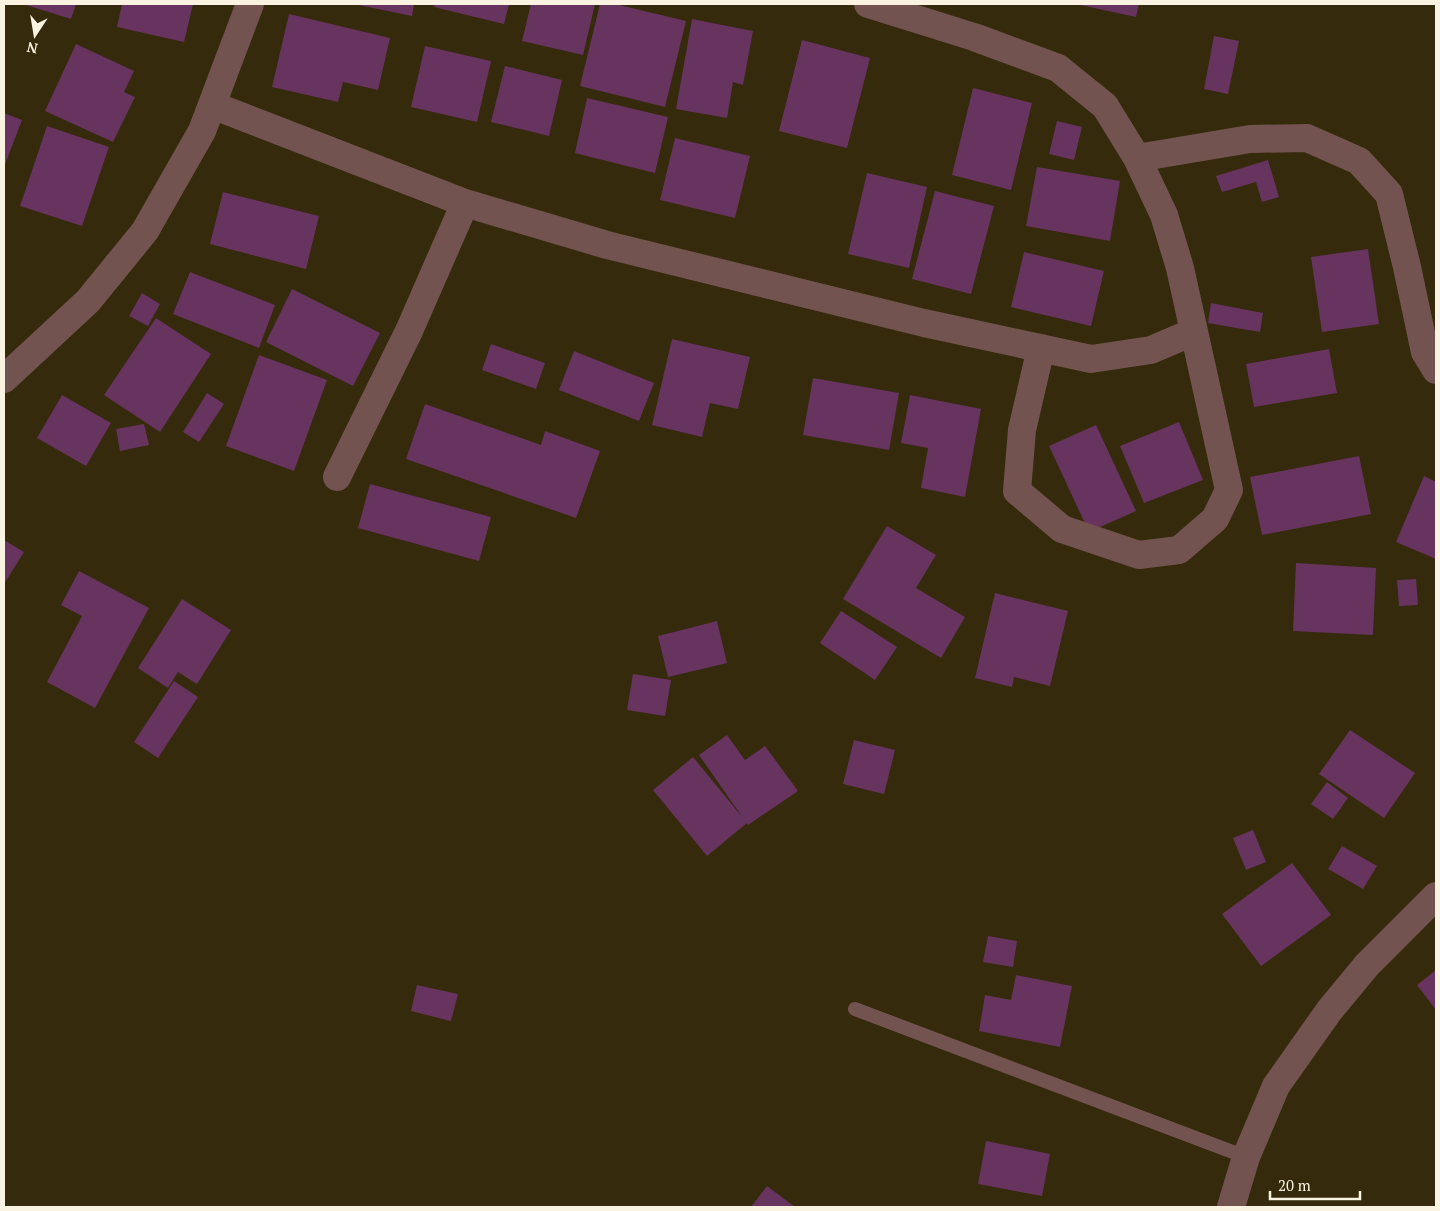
<svg xmlns="http://www.w3.org/2000/svg" width="1440" height="1211" font-family="'PT Serif',serif">
  <style>
    .building { fill: #67335f }
    .lines { fill: none; stroke-linecap: round; stroke-linejoin: round }
    .lane { stroke: #72534f; stroke-width: 14 }
    .street { stroke: #72534f; stroke-width: 28 }
  </style>
  <rect width="100%" height="100%" fill="#352a0c"/>
  <path class="building" d="M23 4H76L71 19Z
    M122 4H193L184 42 117 27Z
    M354 4H414L412 16Z
    M435 4H509L504 24 434 7Z
    M531 4H595L583 55 522 41Z
    M600 4H615L686 21 665 107 580 86Z
    M1076 4H1139L1136 17Z
    M289 14 390 38 378 90 343 82 338 102 272 87Z
    M692 19 753 31 743 85 733 82 727 118 676 109Z
    M1214 36 1239 41 1228 94 1204 89Z
    M802 40 870 58 847 148 779 131Z
    M76 44 134 71 124 92 135 97 113 142 45 111Z
    M425 46 491 61 477 122 411 107Z
    M505 66 562 80 549 136 491 122Z
    M973 88 1032 103 1011 190 952 175Z
    M587 98 668 117 655 173 575 153Z
    M4 113 22 120 4 167Z
    M1057 121 1082 127 1074 160 1049 154Z
    M47 126 109 147 82 226 20 206Z
    M675 138 750 156 735 218 660 200Z
    M1268 160 1279 197 1262 202 1256 182 1222 192 1216 176Z
    M1037 167 1120 181 1110 241 1026 226Z
    M867 173 927 187 909 268 848 254Z
    M935 191 994 206 971 294 912 279Z
    M223 192 319 216 306 269 210 244Z
    M1368 249 1379 324 1322 332 1311 257Z
    M1024 252 1104 271 1091 326 1011 307Z
    M190 272 275 305 259 348 173 314Z
    M292 289 380 333 353 386 266 342Z
    M142 293 160 304 148 326 129 316Z
    M1211 303 1263 313 1260 332 1208 323Z
    M156 318 211 354 160 432 104 395Z
    M672 339 750 357 738 409 710 403 702 437 652 425Z
    M491 344 545 363 536 389 482 370Z
    M1329 349 1337 393 1254 407 1246 364Z
    M574 351 654 383 639 421 559 390Z
    M259 355 327 380 294 471 226 446Z
    M813 378 899 393 889 450 803 435Z
    M207 393 224 404 199 442 183 432Z
    M62 395 111 423 86 466 37 438Z
    M910 395 981 409 965 497 921 488 928 448 901 443Z
    M425 404 541 445 545 431 600 451 576 518 406 459Z
    M1179 422 1203 480 1144 503 1120 446Z
    M144 424 149 445 120 451 116 429Z
    M1096 425 1136 511 1089 532 1049 446Z
    M1359 456 1371 514 1262 535 1250 477Z
    M1424 476 1436 482V559L1396 542Z
    M370 484 491 517 479 561 358 528Z
    M887 526 936 555 916 588 965 617 941 658 843 599Z
    M4 540 24 552 4 584Z
    M1296 563 1376 568 1373 635 1293 631Z
    M79 571 149 608 95 708 47 682 82 616 61 605Z
    M1416 579 1418 605 1399 606 1397 580Z
    M995 593 1068 611 1050 686 1014 677 1012 687 975 678Z
    M182 599 231 630 197 684 178 672 168 688 138 668Z
    M841 611 897 647 875 680 820 643Z
    M717 621 727 663 668 677 658 636Z
    M633 674 671 680 665 716 627 710Z
    M174 681 198 697 158 758 134 742Z
    M1350 730 1415 773 1384 818 1319 774Z
    M727 735 745 760 765 746 798 791 748 825 747 823 707 856 653 790 693 757 743 818 699 755Z
    M854 740 895 750 884 794 843 784Z
    M1327 782 1348 798 1333 819 1311 804Z
    M1253 830 1266 862 1246 870 1233 838Z
    M1342 846 1377 866 1363 889 1328 869Z
    M1292 863 1331 915 1261 966 1222 914Z
    M988 936 1017 941 1013 967 983 962Z
    M1436 970V1010L1417 985Z
    M1016 975 1072 986 1060 1047 979 1031 985 995 1011 1000Z
    M417 985 458 994 451 1021 411 1011Z
    M986 1141 1050 1154 1042 1196 978 1184Z
    M767 1186 795 1207H751Z"/>
  <g class="lines">
    <path class="lane" d="M855 1009 1246 1157"/>
    <path class="street" d="M868 4 974 37 1058 68 1105 106 1137 158 1164 215 1180 268 1229 490 1215 519 1179 550 1139 555 1062 529 1017 491 1022 430 1041 348
      M212 105 465 203 607 245 924 323 1091 359 1151 350 1193 332
      M1137 158 1250 139 1307 138 1359 161 1389 194 1407 267 1425 352 1436 370
      M4 379 88 301 145 231 202 131 250 4
      M337 477 409 331 465 203
      M1231 1207 1246 1157 1276 1086 1329 1011 1367 965 1436 896"/>
  </g>
  <rect width="1440" height="1211" fill="none" stroke="#faf3e2" stroke-width="10"/>
  <g transform="translate(35 35) rotate(192)" stroke="#352a0c" stroke-width="4" paint-order="stroke">
  <path d="M0-4L9 19L0 12L-9 19Z" fill="#faf3e2"/>
  <text y="-8" font-size="14" font-weight="bold" text-anchor="middle" fill="#faf3e2">N</text>
  </g>
  <path d="M1270 1191v8h90v-8" fill="none" stroke="#faf3e2" stroke-width="2.5"/>
  <text x="1278" y="1191" font-size="15" fill="#faf3e2" stroke="#352a0c" stroke-width="4" paint-order="stroke">20 m</text>
</svg>
